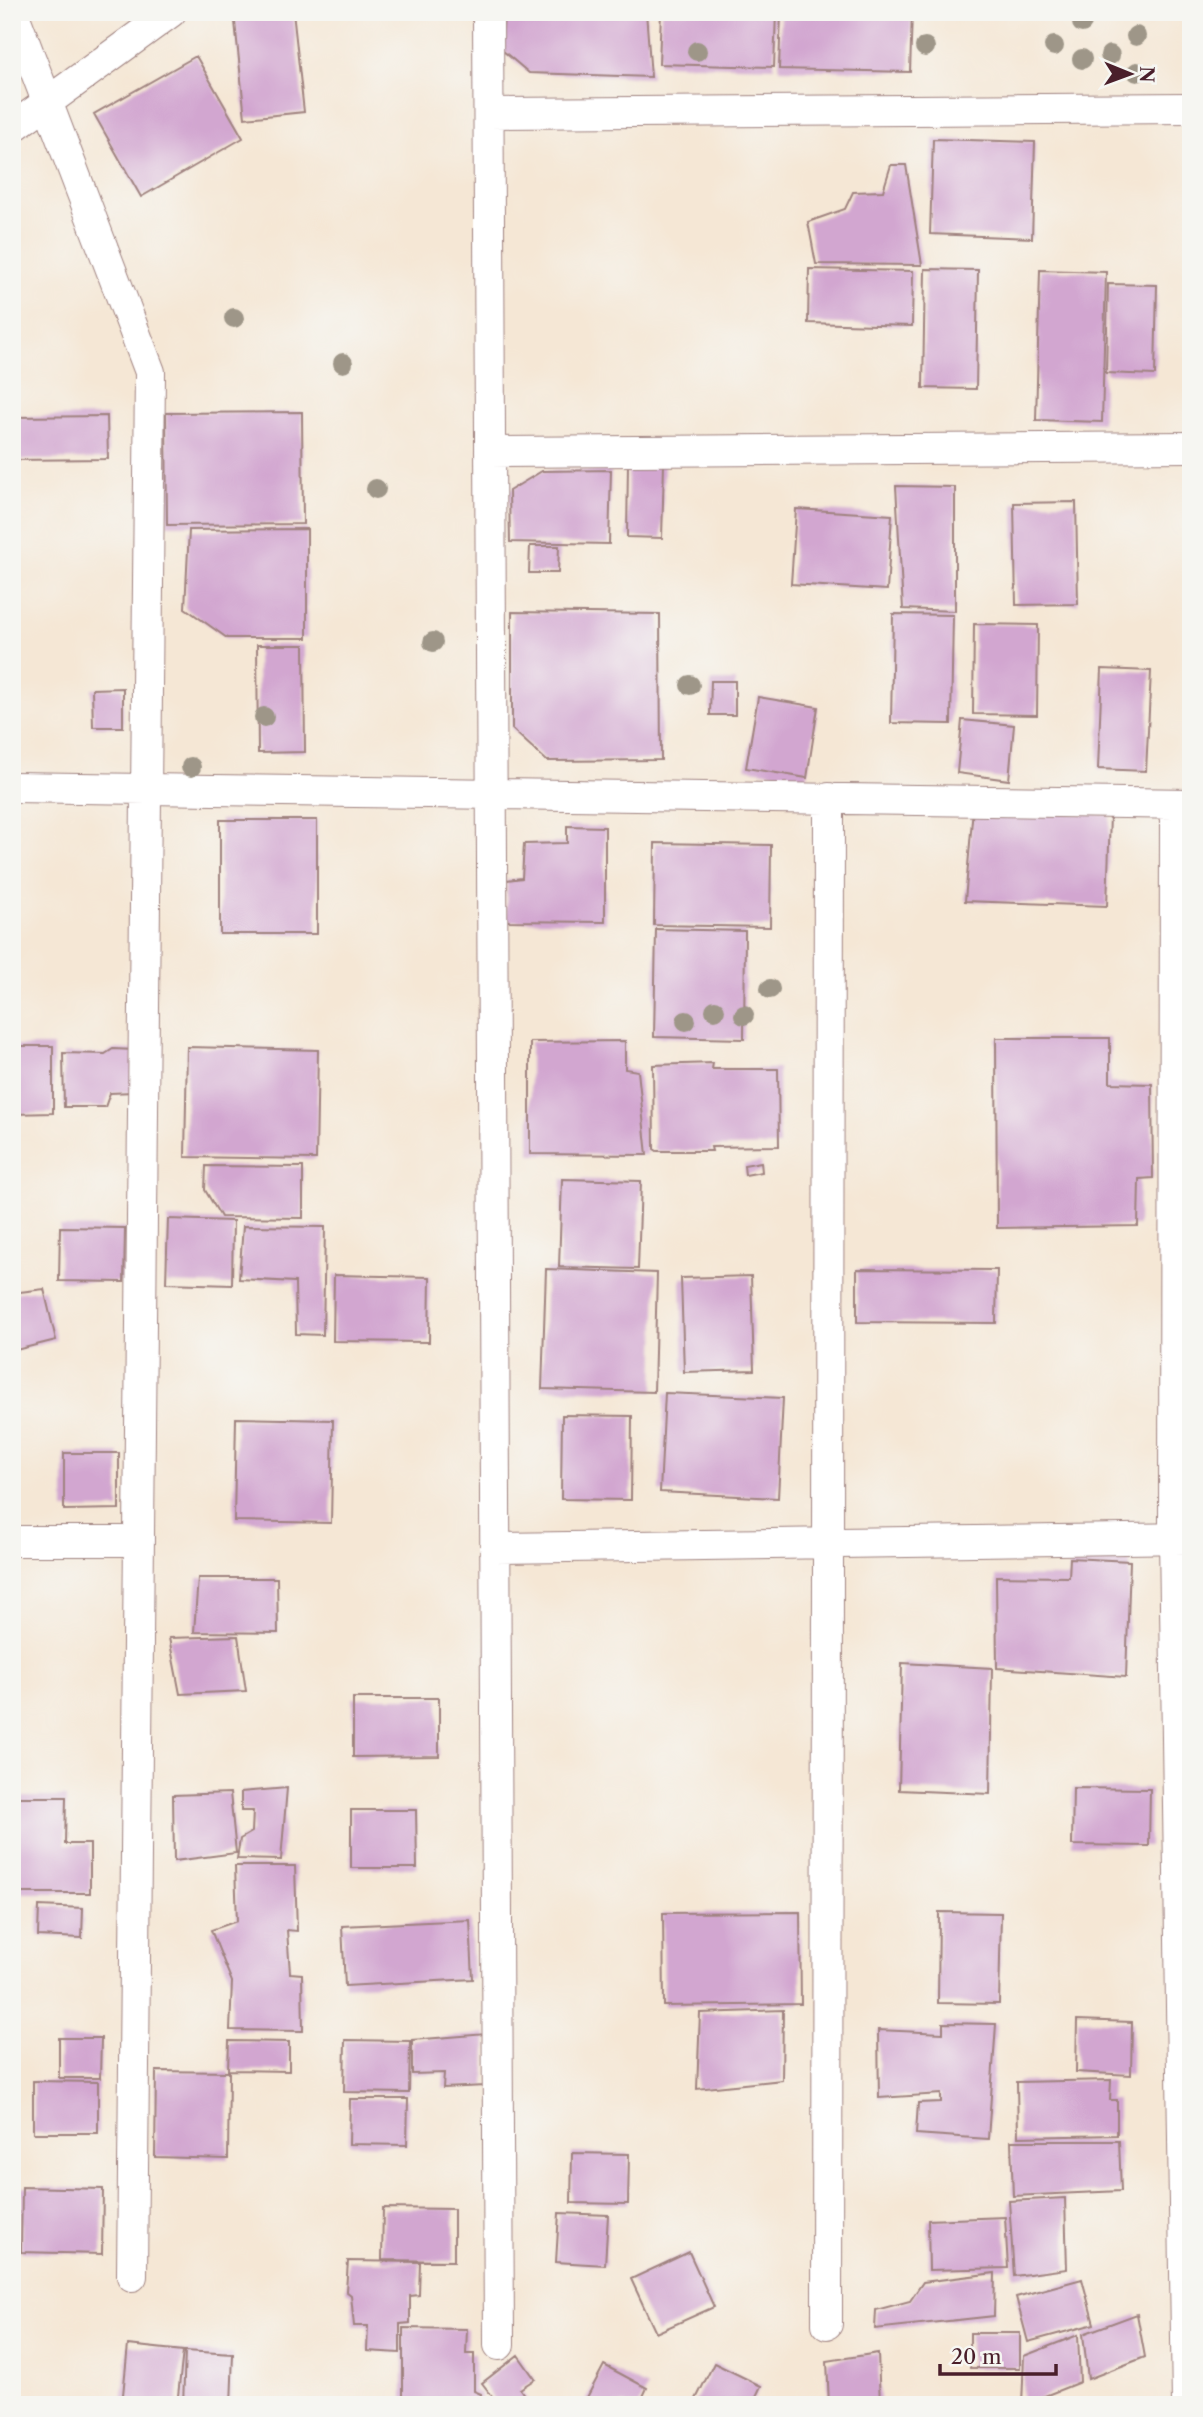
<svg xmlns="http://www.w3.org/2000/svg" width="1203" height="2417" font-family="'Libre Caslon Text',serif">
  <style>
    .building { fill: #d2a6d0 }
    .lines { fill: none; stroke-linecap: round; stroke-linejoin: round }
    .minor-casing { stroke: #a08380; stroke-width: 32 }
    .minor { stroke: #fff; stroke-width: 30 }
    .tree { fill: #9e9688 }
  </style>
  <rect width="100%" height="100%" fill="#f6f6f2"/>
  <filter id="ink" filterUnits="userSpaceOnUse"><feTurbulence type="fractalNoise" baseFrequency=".0143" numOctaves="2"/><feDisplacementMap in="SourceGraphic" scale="14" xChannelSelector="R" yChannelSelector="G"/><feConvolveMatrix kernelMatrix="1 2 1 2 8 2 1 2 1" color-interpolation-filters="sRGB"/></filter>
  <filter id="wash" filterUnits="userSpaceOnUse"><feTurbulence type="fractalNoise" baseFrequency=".00686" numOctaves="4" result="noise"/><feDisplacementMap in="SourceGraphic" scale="28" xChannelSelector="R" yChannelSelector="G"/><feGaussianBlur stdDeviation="1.57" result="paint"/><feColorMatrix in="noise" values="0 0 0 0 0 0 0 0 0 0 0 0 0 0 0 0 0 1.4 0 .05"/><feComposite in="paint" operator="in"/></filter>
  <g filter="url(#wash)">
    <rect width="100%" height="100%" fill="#f5e7d5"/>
    <g id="blocks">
      <path class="building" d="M234 12H293L304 112 245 118Z
        M504 12H646L651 77 529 73 502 50Z
        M661 12H776L774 67 659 64Z
        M781 12H912L910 72 779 69Z
        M196 56 243 138 141 197 94 114Z
        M933 139 1035 142 1032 238 930 234Z
        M891 165H906L922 265 816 264 808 222 845 209 853 192 883 191Z
        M809 269 913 271 912 326 808 323Z
        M925 269 978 270 976 389 923 388Z
        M1040 270 1106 272 1102 422 1036 420Z
        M1108 284 1157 285 1155 375 1106 373Z
        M302 412 303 524 167 525 166 413Z
        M107 416 108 459 12 460V417Z
        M628 463 664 464 662 538 627 537Z
        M611 470 609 544 510 542 509 491 542 471Z
        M896 486 955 487V611L903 609Z
        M1076 502 1078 604 1016 605 1014 503Z
        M796 509 892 515 887 590 791 584Z
        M307 529V638H227L185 608 189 530Z
        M530 546H559L558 573H529Z
        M512 612 660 614 661 760 547 761 512 729Z
        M893 614 953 615 951 724 891 723Z
        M974 624 1038 625 1037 715 973 714Z
        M257 645H304L305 752 258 753Z
        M1102 669 1151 671 1146 771 1098 769Z
        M711 681H735V715H710Z
        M123 688V727H93L92 689Z
        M758 697 818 707 807 778 746 768Z
        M962 720 1014 725 1009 780 957 773Z
        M973 808 1110 815 1107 906 965 901Z
        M220 820H317V934H220Z
        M567 826 605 827V922L506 921 507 880 522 878 524 844 567 843Z
        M655 843 771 845 770 927 654 925Z
        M656 929 745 931 744 1039 654 1037Z
        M996 1038H1110V1083L1152 1084 1153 1178 1139 1179 1138 1226 997 1228Z
        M625 1041V1069L638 1071 647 1155 530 1154V1042Z
        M12 1046H53V1113L12 1114Z
        M187 1047 318 1050 316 1159 185 1157Z
        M113 1049 134 1050 133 1092 110 1093 105 1107H64L63 1053 105 1054Z
        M713 1063 712 1069H778L779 1146 711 1147 712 1151H657L654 1149 653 1065Z
        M761 1162 762 1172 745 1175 744 1165Z
        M206 1166 303 1167V1218L221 1217 205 1190Z
        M562 1179 641 1181 638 1269 559 1267Z
        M168 1219 233 1221 232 1285 166 1283Z
        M243 1226 325 1227 323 1335 296 1334 295 1282 239 1279Z
        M60 1227 125 1228 124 1282 59 1281Z
        M546 1269 657 1273 654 1392 542 1389Z
        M857 1269 997 1270 996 1323 857 1322Z
        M334 1275 430 1277 429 1342 333 1341Z
        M751 1276 754 1370 684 1372 681 1278Z
        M44 1289 56 1340 12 1351V1293Z
        M665 1393 783 1398 778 1498 660 1492Z
        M562 1415 632 1416 631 1500 561 1499Z
        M236 1418 333 1420 331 1523 234 1521Z
        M64 1453H119V1509L64 1510Z
        M1070 1558 1130 1561 1126 1677 997 1668 996 1576 1069 1577Z
        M198 1578H277L278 1633 194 1632Z
        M238 1636 246 1691 180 1694 169 1638Z
        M902 1663 992 1668 990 1794 899 1790Z
        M353 1698H439V1756L353 1757Z
        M287 1788 281 1860 237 1859 240 1839 252 1832 253 1811H241V1792Z
        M1073 1788 1150 1789 1149 1846 1072 1845Z
        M230 1793 236 1853 174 1861 173 1795Z
        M12 1797H66L65 1844H90V1893H12Z
        M351 1810H416L417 1868H351Z
        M235 1866H295L297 1931 287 1930 290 1973 302 1974 303 2031 230 2030 232 1982 211 1930 237 1921Z
        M39 1906 83 1908 82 1938 38 1936Z
        M800 1912 801 2004 664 2006 663 1913Z
        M939 1912 1001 1913 999 2004 938 2003Z
        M470 1920 473 1979 345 1986 342 1926Z
        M783 2010 782 2080 697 2089 700 2013Z
        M1077 2020 1132 2022 1131 2075 1076 2072Z
        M943 2023 996 2024 988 2139 916 2134 918 2103 941 2102V2094L879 2098 878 2030 943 2033Z
        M486 2034 485 2086 443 2088 444 2073 412 2074V2040Z
        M59 2038H101L100 2078H59Z
        M345 2040 410 2041 409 2093 344 2092Z
        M229 2041 289 2042V2071L228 2070Z
        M156 2071 229 2072 228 2159 155 2157Z
        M1111 2080 1110 2100H1117V2135L1018 2137 1017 2082Z
        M33 2081 98 2082V2133H33Z
        M350 2099H408L407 2145 349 2144Z
        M1011 2141H1119L1121 2191 1013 2196Z
        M572 2153 629 2154 628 2204 571 2203Z
        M22 2187 103 2189 102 2254 21 2252Z
        M1065 2198 1067 2269 1014 2276 1009 2201Z
        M383 2208 454 2209V2261L382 2260Z
        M559 2213 608 2215 605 2265 556 2262Z
        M1005 2217 1008 2268 929 2270 928 2220Z
        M689 2252 714 2307 656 2333 631 2279Z
        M348 2261 420 2262 419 2295 410 2296V2323L400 2324V2353L367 2351 368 2326H354L351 2295 346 2291Z
        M995 2273 994 2316 875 2329 876 2310 910 2301 923 2282Z
        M1082 2279 1094 2324 1028 2342 1016 2297Z
        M1137 2314 1145 2357 1088 2379 1083 2334Z
        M403 2328 467 2329 466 2354H474V2391L481 2394 480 2405H403Z
        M970 2333H1020V2368H970Z
        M1078 2335 1080 2382 1022 2405 1024 2356Z
        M128 2345 183 2351 177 2405H122Z
        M185 2351 233 2354 231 2405H183Z
        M878 2353 880 2405H829L827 2361Z
        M518 2355 535 2379 520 2389 529 2402 525 2405H499L482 2383Z
        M714 2363 761 2386 752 2405H693Z
        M604 2365 647 2388 639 2405H583Z"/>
    </g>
  </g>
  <g filter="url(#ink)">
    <use href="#blocks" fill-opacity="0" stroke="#a08380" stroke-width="2"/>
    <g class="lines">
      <g class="minor-casing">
        <path id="minor" d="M13 12 150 372 132 2276
          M488 12 499 2345
          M489 113 1191 108
          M12 128 171 12
          M490 452 1191 447
          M12 787 1191 804
          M1175 804 1174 1539 1187 2405
          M12 1541H139
          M495 1548 1191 1538
          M827 2324 829 798"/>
      </g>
      <use href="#minor" class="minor"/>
    </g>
    <g class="tree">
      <circle cx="1082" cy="23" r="10"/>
      <circle cx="1136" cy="36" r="10"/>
      <circle cx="1054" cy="46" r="10"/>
      <circle cx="925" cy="47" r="10"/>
      <circle cx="697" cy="51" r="10"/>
      <circle cx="1110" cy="55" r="10"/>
      <circle cx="1082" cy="59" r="10"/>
      <circle cx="1137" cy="72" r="10"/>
      <circle cx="234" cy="318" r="10"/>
      <circle cx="343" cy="363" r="10"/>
      <circle cx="376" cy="489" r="10"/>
      <circle cx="433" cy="642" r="10"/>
      <circle cx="690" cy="685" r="10"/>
      <circle cx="264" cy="717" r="10"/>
      <circle cx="191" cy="767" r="10"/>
      <circle cx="770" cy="989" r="10"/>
      <circle cx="715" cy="1010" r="10"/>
      <circle cx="744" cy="1015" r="10"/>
      <circle cx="686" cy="1021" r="10"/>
    </g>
  </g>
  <rect width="1203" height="2417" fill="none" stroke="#f6f6f2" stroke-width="42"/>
  <g transform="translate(1130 74) rotate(91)" stroke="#f6f6f2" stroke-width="5" paint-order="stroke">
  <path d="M0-5L12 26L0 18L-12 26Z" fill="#4a1f2b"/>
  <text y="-10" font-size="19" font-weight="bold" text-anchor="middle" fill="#4a1f2b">N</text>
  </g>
  <path d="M940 2364v10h116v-10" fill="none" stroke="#4a1f2b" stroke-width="3.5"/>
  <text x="951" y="2364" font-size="21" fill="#4a1f2b" stroke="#f6f6f2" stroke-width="5" paint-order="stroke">20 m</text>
</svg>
